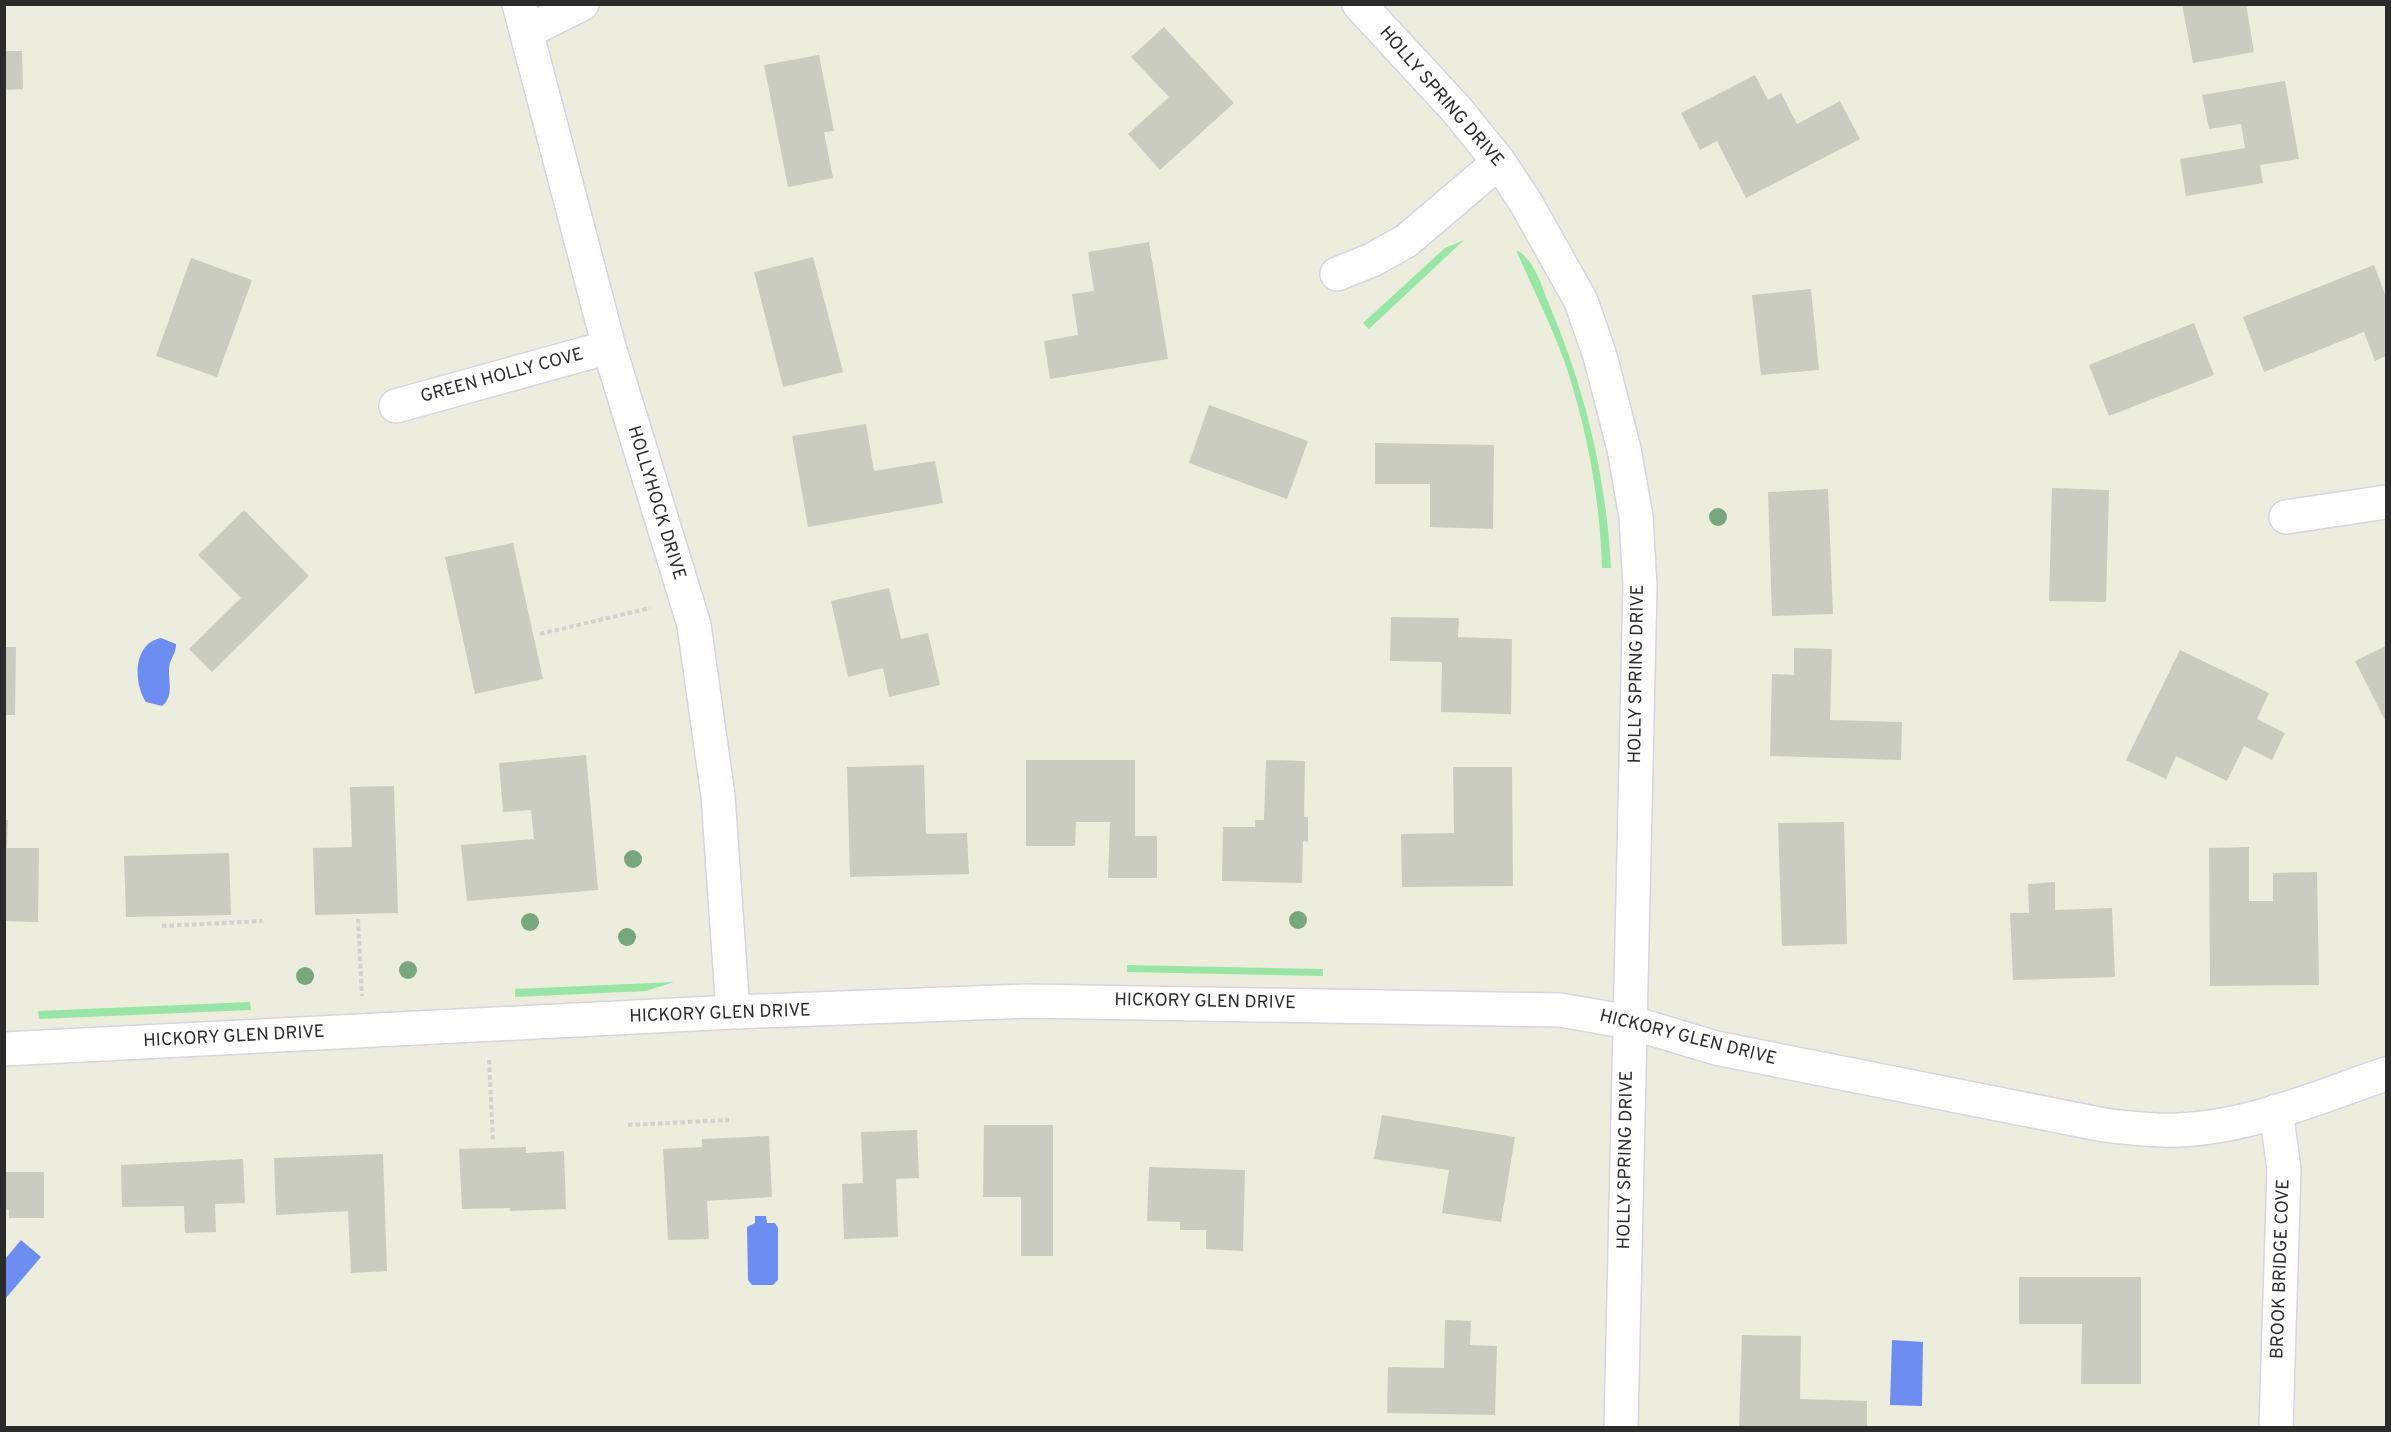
<svg xmlns="http://www.w3.org/2000/svg" width="2391" height="1432" font-family="Overpass,sans-serif">
  <style>
    .green { fill: #98e5a5 }
    .water { fill: #6e8df2 }
    .building { fill: #caccc0 }
    .lines { fill: none; stroke-linecap: round; stroke-linejoin: round }
    .minor-casing { stroke: #d8d2e4; stroke-width: 36 }
    .path { stroke: #d0d0d0; stroke-width: 4; stroke-dasharray: 4.5 3; stroke-linecap: butt }
    .minor { stroke: #fff; stroke-width: 33 }
    .tree { fill: #78a67e }
    .labels { text-anchor: middle; dominant-baseline: central; stroke-width: 4.5; stroke-linejoin: round; paint-order: stroke }
    .street-label { font-size: 18px; fill: #2b2b2b; stroke: #fff }
  </style>
  <rect width="100%" height="100%" fill="#eceddd"/>
  <path class="green" d="M1464 240 1369 329 1363 323 1445 248Z
    M1516 250C1534 258 1542 287 1549 304 1585 389 1606 475 1611 568H1602C1600 500 1588 434 1567 369 1553 328 1533 289 1516 250Z
    M1127 965 1323 969V976L1127 972Z
    M674 982 646 991 515 997V989Z
    M250 1002 251 1010 39 1019 38 1011Z"/>
  <path class="water" d="M161 638 176 644C176 652 173 655 170 663 166 677 176 695 162 706L146 702C133 683 133 643 161 638Z
    M755 1216H766L767 1223H775L778 1228V1280L773 1285H752L748 1280 747 1227 755 1223Z
    M21 1240 41 1257 6 1298 5 1259Z
    M1892 1340 1923 1342 1922 1406 1890 1405Z"/>
  <path class="building" d="M2182 4H2246L2254 52 2193 63Z
    M1164 27 1234 103 1160 170 1128 134 1169 97 1131 57Z
    M4 51H22L23 89 4 90Z
    M819 55 834 131 824 132 833 178 788 187 764 65Z
    M1755 75 1768 100 1781 93 1797 124 1840 101 1860 139 1746 198 1717 141 1700 150 1681 113Z
    M2285 81 2299 159 2260 165 2263 183 2186 196 2180 159 2245 148 2241 124 2209 129 2202 95Z
    M1149 242 1168 359 1050 379 1044 341 1078 335 1072 294 1094 291 1088 252Z
    M813 257 843 372 783 387 754 272Z
    M191 258 252 280 217 377 156 356Z
    M2374 265 2386 297V356L2375 361 2364 332 2264 372 2243 317Z
    M1811 289 1819 370 1761 375 1752 295Z
    M2194 323 2214 375 2109 416 2089 365Z
    M1209 405 1308 441 1287 499 1189 463Z
    M866 424 874 471 935 461 943 503 808 527 792 436Z
    M1375 443 1494 445 1493 529 1430 527V484H1375Z
    M2052 488 2109 490 2106 602 2049 601Z
    M1828 489 1833 614 1772 616 1768 492Z
    M244 510 309 576 212 672 189 649 241 598 198 555Z
    M513 543 543 679 475 694 445 557Z
    M889 588 901 639 928 633 940 685 889 697 883 668 848 677 831 601Z
    M1391 617 1459 618 1458 637 1512 639 1511 714 1441 712 1442 662 1390 661Z
    M2386 646V722L2355 661Z
    M4 647H16L15 715H4Z
    M1794 648 1832 649 1830 720 1902 722 1901 760 1770 756 1772 674 1794 675Z
    M2180 650 2269 693 2257 719 2285 733 2272 760 2244 746 2227 781 2176 756 2166 779 2126 760Z
    M586 755 598 890 467 901 461 845 534 839 531 810 503 812 499 763Z
    M1026 760H1135V836H1157V878H1108L1110 822H1076L1075 846H1026Z
    M1266 760 1305 761 1304 817H1308V842L1303 841 1302 883 1222 881 1223 827H1255V820H1264Z
    M924 765 926 834 967 833 969 874 850 877 847 767Z
    M1453 767H1512L1513 886 1402 887 1401 834 1454 833Z
    M394 786 398 913 315 915 313 848 352 847 350 787Z
    M4 820H8L7 848H39L38 922 4 921Z
    M1844 822 1847 944 1782 946 1778 823Z
    M2249 847V901H2273V873L2317 872 2319 985 2210 986 2209 848Z
    M229 853 231 915 126 917 124 856Z
    M2055 882V910L2112 908 2115 977 2013 980 2010 913H2029L2028 884Z
    M1382 1115 1515 1137 1501 1222 1442 1213 1449 1170 1374 1159Z
    M984 1125H1053V1256H1021V1197H983Z
    M917 1130 919 1178 896 1179 898 1237 844 1239 842 1184 863 1183 861 1132Z
    M769 1136 772 1197 707 1201 709 1239 668 1240 663 1149 702 1147V1139Z
    M526 1147V1153L564 1151 566 1209 510 1211V1208L462 1209 459 1149Z
    M383 1154 387 1271 351 1273 348 1211 276 1215 274 1158Z
    M243 1159 245 1203 215 1204 216 1232 185 1233 184 1206 122 1207 121 1165Z
    M1149 1167 1245 1170 1243 1251 1206 1249V1230H1180V1222L1147 1221Z
    M4 1172H44V1218H9V1210H4Z
    M2019 1277H2141V1384H2081L2082 1324H2019Z
    M1445 1320 1471 1321 1470 1345 1497 1346 1495 1415 1387 1413 1388 1367 1444 1368Z
    M1742 1335 1801 1336 1800 1399 1867 1401V1428H1739Z"/>
  <g class="lines">
    <g class="minor-casing">
      <path id="minor" d="M519 4 609 347 694 625 718 796 733 1012
        M1359 4 1456 109 1499 162 1526 203 1581 301 1600 356 1624 449 1636 517 1640 586 1621 1428
        M528 31 582 4
        M1337 274 1372 260 1406 241 1499 162
        M396 406 609 347
        M2286 517 2386 502
        M4 1049 733 1012 1028 1001 1560 1010 1629 1022 1716 1048 2104 1125C2128 1128 2153 1131 2178 1130 2249 1128 2320 1096 2386 1074
        M2276 1428 2284 1169 2276 1111"/>
    </g>
    <path class="path" d="M540 634 650 608
      M358 919 362 996
      M162 926 262 921
      M489 1060 493 1141
      M628 1125 729 1120"/>
    <use href="#minor" class="minor"/>
  </g>
  <g class="tree">
    <circle cx="1718" cy="517" r="9"/>
    <circle cx="633" cy="859" r="9"/>
    <circle cx="1298" cy="920" r="9"/>
    <circle cx="530" cy="922" r="9"/>
    <circle cx="627" cy="937" r="9"/>
    <circle cx="408" cy="970" r="9"/>
    <circle cx="305" cy="976" r="9"/>
  </g>
  <g class="labels">
    <g class="street-label">
      <text transform="translate(1441 97) rotate(49)">HOLLY SPRING DRIVE</text>
      <text transform="translate(502 376) rotate(-15)">GREEN HOLLY COVE</text>
      <text transform="translate(656 503) rotate(73)">HOLLYHOCK DRIVE</text>
      <text transform="translate(1637 674) rotate(-89)">HOLLY SPRING DRIVE</text>
      <text transform="translate(1205 1002) rotate(1)">HICKORY GLEN DRIVE</text>
      <text transform="translate(720 1014) rotate(-2)">HICKORY GLEN DRIVE</text>
      <text transform="translate(234 1037) rotate(-3)">HICKORY GLEN DRIVE</text>
      <text transform="translate(1688 1038) rotate(14)">HICKORY GLEN DRIVE</text>
      <text transform="translate(1626 1160) rotate(-89)">HOLLY SPRING DRIVE</text>
      <text transform="translate(2281 1269) rotate(-88)">BROOK BRIDGE COVE</text>
    </g>
  </g>
  <rect width="2391" height="1432" fill="none" stroke="#2b2b2b" stroke-width="12"/>
</svg>
